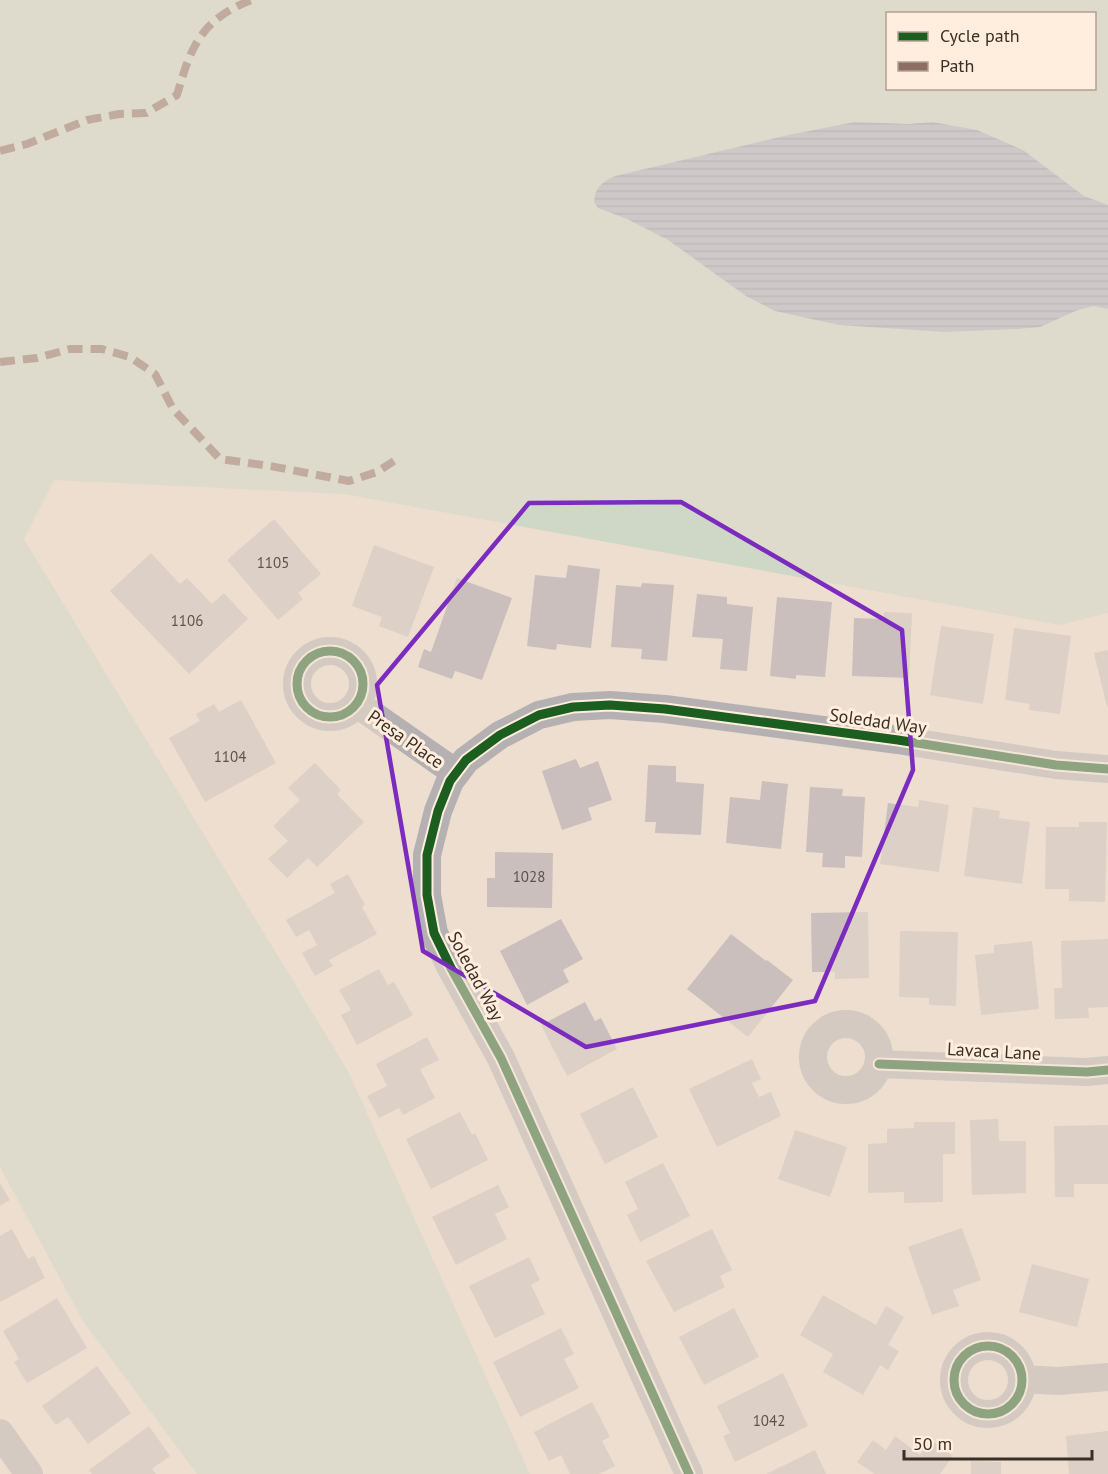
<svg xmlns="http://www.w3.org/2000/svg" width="1108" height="1474" font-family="'PT Sans',sans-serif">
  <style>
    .green { fill: #cfd7c7; fill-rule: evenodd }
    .water { fill: url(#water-rules) }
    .building { fill: #cabfbd }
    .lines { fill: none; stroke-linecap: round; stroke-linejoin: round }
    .minor { stroke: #b5b1b2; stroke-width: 28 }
    .quiet { stroke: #8d6e63; stroke-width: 8; stroke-dasharray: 15 8; stroke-linecap: butt }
    .cycleway-casing { stroke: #ffeddd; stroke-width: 13 }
    .cycleway { stroke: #1b5e20; stroke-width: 9 }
    .marked { fill: none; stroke: #7b2cbf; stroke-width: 4.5; stroke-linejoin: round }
    .labels { text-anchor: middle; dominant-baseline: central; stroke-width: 6; stroke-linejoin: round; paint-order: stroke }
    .number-label { font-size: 15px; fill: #5e534b }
    .street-label { font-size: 18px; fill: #3a2f25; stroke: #ffeddd }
  </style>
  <defs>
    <pattern id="water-rules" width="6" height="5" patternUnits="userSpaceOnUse" patternTransform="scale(1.5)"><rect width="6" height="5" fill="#a9b0c1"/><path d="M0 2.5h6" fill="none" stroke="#8b909d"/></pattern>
  </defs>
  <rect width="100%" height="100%" fill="#edded0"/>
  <path class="green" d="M0 0H1108V613L1060 625 344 494 54 480 24 539 348 1071 530 1474H197L83 1321 0 1167ZM888 14H1094V88H888Z"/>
  <path class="water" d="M855 122 908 124 932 122 977 130 1023 150 1084 196 1108 205V309L1094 306 1078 310 1040 327 1018 329 945 332 839 325 775 311 746 296 668 240 627 219 598 208 594 202C595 187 602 182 615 176L788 135Z"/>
  <path class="building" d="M274 519 321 574 298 593 303 599 278 620 227 560Z
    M374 545 434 567 408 637 379 626 382 617 352 606Z
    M151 553 180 584 187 578 212 604 224 593 248 619 189 674 110 591Z
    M568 565 600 569 591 648 557 644 556 650 527 646 535 575 566 578Z
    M457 578 512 598 482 680 455 671 452 679 418 667 424 649 431 652Z
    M642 583 674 585 667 661 641 659 642 649 611 647 616 585 641 587Z
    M697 594 727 597V604L753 607 747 671 720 669 723 639 692 637Z
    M777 597 832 602 825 677 796 675V679L770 676Z
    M884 612 912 613 909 678 852 676 854 618 883 619Z
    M941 626 994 634 983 704 930 695Z
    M1014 628 1071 636 1060 714 1029 710 1030 704 1005 700Z
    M1108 650V707H1107L1094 653Z
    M241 700 276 763 205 802 169 738 200 721 196 714 214 704 219 712Z
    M576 759 580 768 598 761 612 800 588 808 592 820 562 830 542 771Z
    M315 763 341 790 337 794 364 822 317 867 308 858 287 878 268 859 288 841 273 826 300 800 288 788Z
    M648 765 676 766V782L704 784 701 835 655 833 656 822H645Z
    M762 781 788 784 781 849 726 843 730 797 760 800Z
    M810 787 843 789 842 796 865 797 862 857 845 856V868L822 867 823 853 806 852Z
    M919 800 949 805 939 872 880 864 888 803 918 807Z
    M973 807 1000 811 999 818 1030 822 1022 884 964 876Z
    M1079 822H1107L1105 902 1069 901V889H1045L1046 827H1079Z
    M495 852 553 853 552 908 487 907V878H495Z
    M348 874 365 905 362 907 377 934 329 960 333 966 315 976 302 953 317 945 309 930 296 937 286 920 335 893 330 884Z
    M868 912 869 978 835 979V972H812L811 913Z
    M561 919 583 959 563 970 569 982 527 1005 500 951Z
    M900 931 958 932 956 1006 929 1005V998L899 997Z
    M731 934 766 961 767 960 793 980 748 1037 687 989Z
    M1108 939V1007L1088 1008 1089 1018 1055 1019 1054 988H1062L1061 941Z
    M1032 941 1039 1009 981 1015 975 955 994 953V945Z
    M379 969 388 985 394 982 413 1015 357 1045 341 1015 351 1010 339 990Z
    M585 1002 595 1021 601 1018 617 1049 567 1076 541 1025Z
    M427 1037 439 1060 420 1069 435 1098 403 1115 399 1108 379 1118 367 1096 387 1086 376 1064Z
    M752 1059 761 1079 752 1083 759 1097 771 1092 781 1116 717 1147 689 1089Z
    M633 1087 658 1137 605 1164 580 1114Z
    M460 1112 472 1135 475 1133 488 1160 431 1189 406 1139Z
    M998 1119 999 1141H1026V1193L972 1195 970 1120Z
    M914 1122H955V1154H943V1202L904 1203V1192L868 1193V1144L887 1143V1129L914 1128Z
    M1108 1125V1184H1074V1197H1055L1054 1126Z
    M795 1130 847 1147 830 1197 778 1179Z
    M663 1163 690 1216 640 1242 627 1215 638 1209 625 1182Z
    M0 1183 10 1200 0 1206Z
    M498 1185 509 1207 495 1214 507 1239 456 1265 432 1217Z
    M962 1228 981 1280 953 1290 959 1306 932 1315 908 1247Z
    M12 1229 28 1259 34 1256 45 1278 0 1302V1236Z
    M712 1229 732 1270 720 1276 725 1287 674 1312 646 1261Z
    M529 1257 540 1280 531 1285 545 1314 495 1338 469 1286Z
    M1032 1264 1089 1279 1077 1327 1019 1312Z
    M823 1295 876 1325 886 1306 904 1317 888 1345 899 1351 888 1370 880 1365 863 1395 823 1372 833 1354 800 1335Z
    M57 1298 87 1348 27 1383 14 1362 19 1359 3 1331Z
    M734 1308 759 1357 704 1385 679 1337Z
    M561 1328 574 1354 564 1359 579 1388 520 1417 493 1362Z
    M97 1366 131 1413 88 1444 68 1417 56 1425 42 1406Z
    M783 1373 808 1426 735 1462 723 1436 730 1433 717 1406Z
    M592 1402 610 1437 602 1441 615 1466 599 1474H570L561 1455 549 1461 534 1432Z
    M149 1426 170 1456 152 1469 156 1474H92L89 1470Z
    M1108 1431V1474H1069L1066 1436Z
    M895 1436 920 1455 931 1440 953 1456 940 1474H875L857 1462 873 1440 886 1450Z
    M815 1450 826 1474H766Z
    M971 1461 1001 1462V1474H971Z"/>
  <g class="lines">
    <path class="minor" d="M297 684a33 33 0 1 1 66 0a33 33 0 1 1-66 0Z
      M357 704 456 773
      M813 1057a33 33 0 1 1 66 0a33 33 0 1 1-66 0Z
      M879 1064 1087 1072 1108 1070
      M954 1380a34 34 0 1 1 68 0a34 34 0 1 1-68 0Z
      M1022 1379 1058 1381 1108 1377
      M0 1433 29 1474
      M689 1474 501 1058 451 968 434 933 427 895V855L438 811 450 781 466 760 500 735 539 715 573 707 610 705 665 709 898 740 1056 765 1108 769"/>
    <path class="quiet" d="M0 151 27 144 87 120 119 114 146 113 177 95C191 46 201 20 251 0
      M0 362 37 358 70 349H102L130 357 155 374 173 409 220 459 270 466 349 481 377 472 394 461"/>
    <g class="cycleway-casing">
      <path id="cycleway" d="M297 684a33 33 0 1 1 66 0a33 33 0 1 1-66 0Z
        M879 1064 1087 1072 1108 1070
        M954 1380a34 34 0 1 1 68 0a34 34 0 1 1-68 0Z
        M689 1474 501 1058 451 968 434 933 427 895V855L438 811 450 781 466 760 500 735 539 715 573 707 610 705 665 709 898 740 1056 765 1108 769"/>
    </g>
    <use href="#cycleway" class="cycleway"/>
  </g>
  <path d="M0 0H1108V1474H0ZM681 502 902 630 913 770 815 1001 586 1047 423 951 377 685 529 503Z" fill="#edded0" fill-opacity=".55" fill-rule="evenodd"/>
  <path class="marked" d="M681 502 902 630 913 770 815 1001 586 1047 423 951 377 685 529 503Z"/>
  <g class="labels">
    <g class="number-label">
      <text x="273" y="562">1105</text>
      <text x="187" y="620">1106</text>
      <text x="230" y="756">1104</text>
      <text x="529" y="876">1028</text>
      <text x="769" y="1420">1042</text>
    </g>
    <g class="street-label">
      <text transform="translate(878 721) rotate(8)">Soledad Way</text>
      <text transform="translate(406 739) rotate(35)">Presa Place</text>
      <text transform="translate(476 976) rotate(62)">Soledad Way</text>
      <text transform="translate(994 1051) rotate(3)">Lavaca Lane</text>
    </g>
  </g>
  <rect x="886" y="12" width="210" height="78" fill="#ffeddd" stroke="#b0a193" stroke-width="1.5"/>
  <rect x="898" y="32" width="30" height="9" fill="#1b5e20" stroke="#b0a193" stroke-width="1.5"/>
  <text x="940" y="42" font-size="18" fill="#3a2f25">Cycle path</text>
  <rect x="898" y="62" width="30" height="9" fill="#8d6e63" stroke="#b0a193" stroke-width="1.5"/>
  <text x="940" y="72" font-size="18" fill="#3a2f25">Path</text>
  <path d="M904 1450v9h188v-9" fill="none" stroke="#3a2f25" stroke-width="3"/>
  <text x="913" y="1450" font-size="18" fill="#3a2f25" stroke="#ffeddd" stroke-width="4.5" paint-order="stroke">50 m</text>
</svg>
